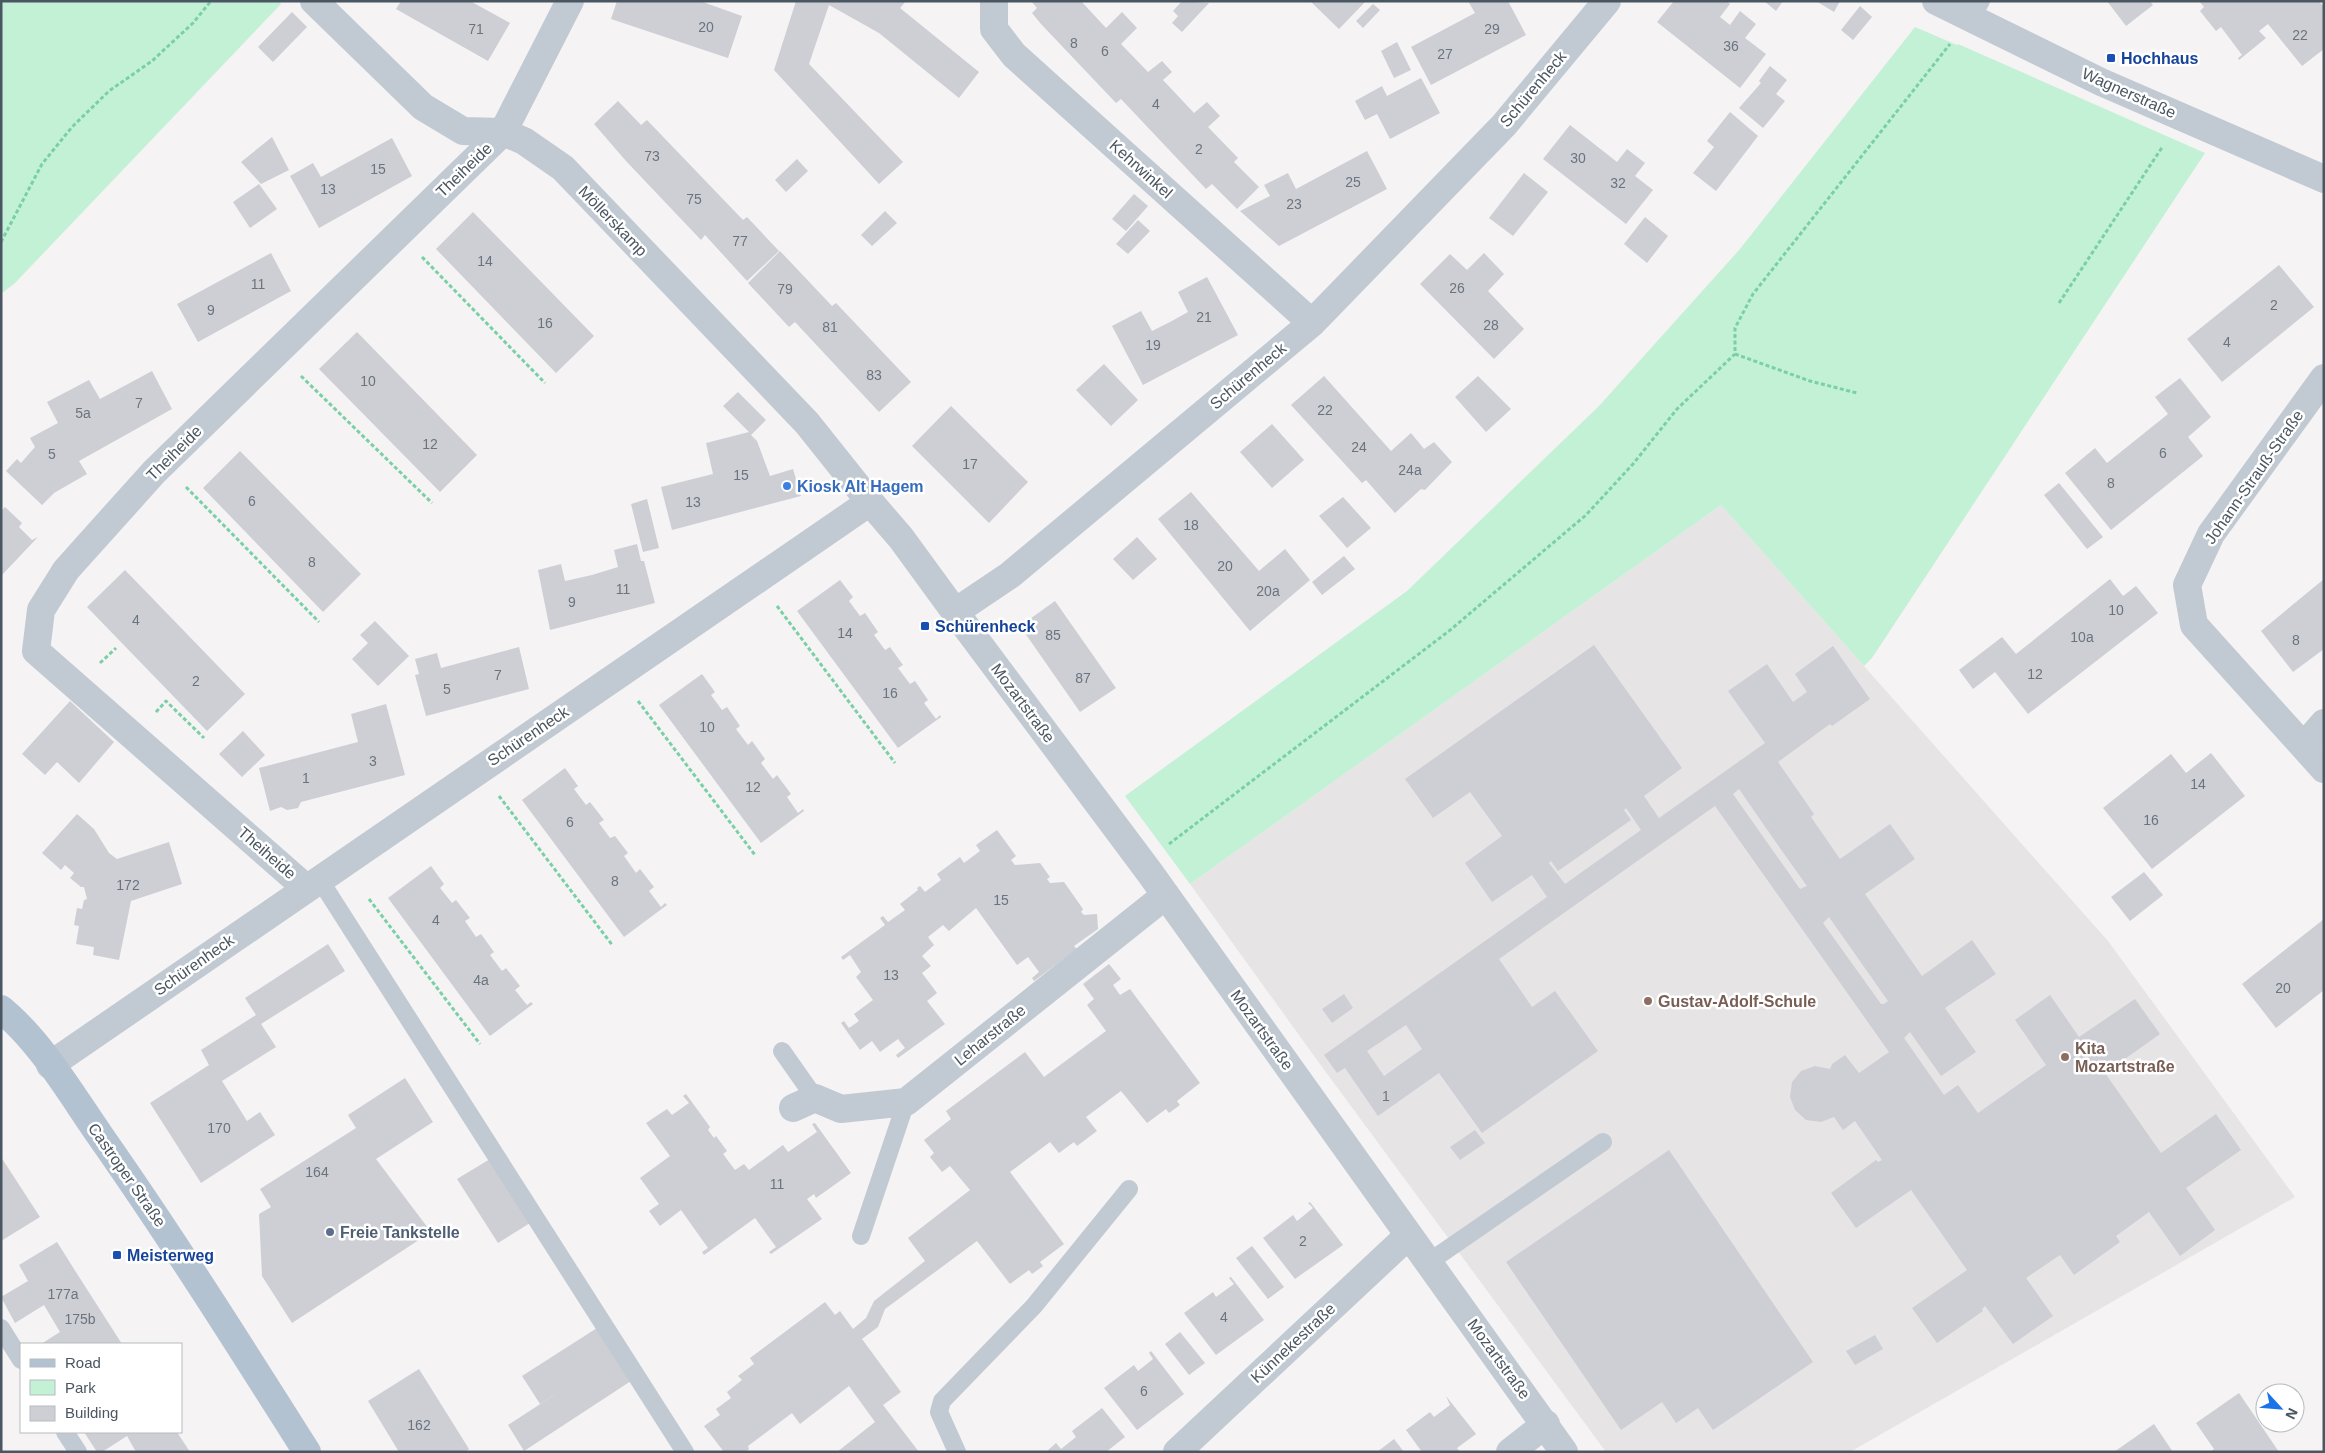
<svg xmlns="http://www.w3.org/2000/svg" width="2325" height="1453" font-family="Arial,sans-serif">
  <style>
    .education { fill: #e6e4e5 }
    .green { fill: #c3f1d5 }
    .building { fill: #cdcfd5; fill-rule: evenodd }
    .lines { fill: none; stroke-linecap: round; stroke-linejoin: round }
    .path { stroke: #7ad0a6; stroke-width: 3; stroke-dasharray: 4 2.5; stroke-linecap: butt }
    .lane { stroke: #c1cad2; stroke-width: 18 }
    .street { stroke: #c1cad2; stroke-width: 28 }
    .primary { stroke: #b3c2d1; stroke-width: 28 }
    .transit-dot { fill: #1a4fb4; stroke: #fff; stroke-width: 2 }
    .shop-dot { fill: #3f7fe0; stroke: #fff; stroke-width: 2 }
    .education-dot { fill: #8d6e63; stroke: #fff; stroke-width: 2 }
    .service-dot { fill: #5c6f8a; stroke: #fff; stroke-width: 2 }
    .labels { text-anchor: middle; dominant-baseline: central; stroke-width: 5; stroke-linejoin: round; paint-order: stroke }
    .number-label { font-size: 14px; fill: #6b747e }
    .transit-label { font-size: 16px; font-weight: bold; fill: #164399; stroke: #fff; text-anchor: start }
    .street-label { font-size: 16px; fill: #4a5661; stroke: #fff }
    .shop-label { font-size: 16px; font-weight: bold; fill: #366cbe; stroke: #fff; text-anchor: start }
    .education-label { font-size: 16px; font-weight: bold; fill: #785e54; stroke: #fff; text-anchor: start }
    .service-label { font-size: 16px; font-weight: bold; fill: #4e5e75; stroke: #fff; text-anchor: start }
  </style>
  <rect width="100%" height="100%" fill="#f5f3f3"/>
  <path class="education" d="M1721 505 2108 941 2295 1197 1850 1452H1606L1317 1060 1190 884Z"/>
  <path class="green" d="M1 1H279L281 4 15 283 1 294Z
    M1915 27 1957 45 1958 44 2205 153 1872 658 1864 666 1721 505 1190 884 1125 796 1407 591 1599 406 1740 249Z"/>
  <path class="building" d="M401 1H470L510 23 488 61 396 9Z
    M617 1H700L742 16 728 58 611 19Z
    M796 1H906L900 8 979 72 959 98 879 33 829 5 809 64 903 162 879 184 774 70Z
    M1031 1H1081L1106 28 1122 12 1137 28 1121 44 1148 72 1162 61 1172 72 1163 80 1194 113 1207 102 1220 116 1208 127 1238 158 1234 162 1259 187 1237 209 1212 184 1206 189 1121 99 1116 103 1041 24 1032 13 1037 8Z
    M1182 1 1209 3 1182 32 1172 23 1178 16 1173 11Z
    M1310 1H1366L1339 29Z
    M1468 1H1508L1526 35 1431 85 1411 47 1475 13Z
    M1674 1H1727L1730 4 1720 17 1730 25 1740 11 1756 24 1745 38 1766 54 1740 88 1657 22Z
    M1764 1H1783L1776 11Z
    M1816 1H1840L1834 12Z
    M2107 1H2150L2153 5 2126 26Z
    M2199 1H2319L2324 7V49L2302 66 2268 24 2259 31 2266 38 2239 60 2238 58 2242 55 2221 27 2216 31 2200 11 2204 7Z
    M1373 4 1380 10 1363 28 1356 21Z
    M1860 6 1872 17 1853 40 1841 30Z
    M292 12 307 27 273 62 258 47Z
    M1397 42 1411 70 1394 78 1381 51Z
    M1770 66 1787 80 1776 94 1785 101 1763 128 1739 108 1761 83 1759 81Z
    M1421 78 1440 113 1390 139 1377 114 1365 120 1355 101 1382 86 1387 96Z
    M618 101 641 125 647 120 743 220 747 217 779 251 747 281 705 235 701 240 626 161 594 124Z
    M1730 112 1758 136 1716 191 1693 173 1714 147 1707 141Z
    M1570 125 1617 162 1627 149 1645 163 1635 176 1653 190 1626 224 1543 159Z
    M272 137 289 170 261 184 241 162Z
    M392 138 412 176 319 228 290 176 313 163 321 177Z
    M1367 151 1387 189 1279 246 1240 211 1270 196 1264 185 1288 173 1296 189Z
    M797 159 808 171 786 192 775 180Z
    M1524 173 1548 192 1513 236 1489 218Z
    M259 184 277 209 250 228 233 202Z
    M1134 194 1148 206 1126 231 1112 219Z
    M885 211 897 223 872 246 861 235Z
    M473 212 594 336 556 373 436 249Z
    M1645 217 1668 236 1647 263 1624 244Z
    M1138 220 1150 231 1128 254 1116 244Z
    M780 251 832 306 836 303 911 382 879 412 795 322 789 327 748 283Z
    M271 253 291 291 198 342 177 304Z
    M1484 253 1504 274 1488 291 1524 329 1494 359 1420 284 1450 254 1467 270Z
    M2279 265 2314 307 2222 382 2187 339Z
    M1207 277 1238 335 1143 385 1112 326 1141 311 1152 331 1170 322 1188 312 1178 292Z
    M357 332 477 455 440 492 319 369Z
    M1104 364 1138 400 1111 426 1076 390Z
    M152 371 172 409 79 461 87 474 54 493 42 505 6 471 17 459 21 463 35 447 30 438 58 423 47 402 89 380 100 399Z
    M1324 376 1391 451 1411 433 1424 449 1434 442 1452 462 1425 490 1421 489 1395 513 1366 480 1362 483 1291 405Z
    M1478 376 1511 409 1486 432 1455 397Z
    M2180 378 2211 417 2188 437 2203 456 2111 530 2065 473 2095 448 2107 463 2168 414 2155 397Z
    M738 392 766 420 751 435 757 441 770 476 793 469 801 496 672 530 661 487 713 474 706 443 749 432 723 406Z
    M951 406 1028 482 989 523 912 446Z
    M1272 424 1304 460 1272 488 1240 452Z
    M240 451 361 574 323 612 203 488Z
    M2059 483 2103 537 2087 549 2044 495Z
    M1191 492 1259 571 1285 549 1310 580 1250 631 1158 519Z
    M1343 497 1371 528 1347 548 1319 516Z
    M647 499 659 548 643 552 631 504Z
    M5 507 22 523 19 527 32 540 38 537 1 576V511Z
    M1137 537 1157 559 1133 580 1113 559Z
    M637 544 641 561H644L655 603 550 630 538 570 561 564 565 581 592 575 618 567 614 550Z
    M1344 556 1355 569 1322 595 1312 582Z
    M125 570 245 694 207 731 87 607Z
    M2110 579 2123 596 2136 586 2158 613 2028 714 1995 672 1973 689 1959 670 2002 637 2016 654Z
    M2324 579V649L2293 672 2261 631Z
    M840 580 853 597 849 601 860 616 865 613 878 632 874 635 885 650 890 647 903 665 898 668 910 684 915 681 928 700 924 703 936 719 940 715 941 717 898 748 797 611Z
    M1055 601 1116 688 1080 712 1020 626Z
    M375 621 409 656 378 686 352 659 368 643 360 635Z
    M1594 645 1682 768 1644 796 1659 818 1765 743 1728 691 1767 664 1793 702 1807 692 1795 674 1833 646 1870 699 1832 726 1830 724 1778 762 1814 814 1811 817 1840 859 1890 824 1915 859 1865 894 1922 976 1972 940 1996 974 1945 1008 1976 1052 1941 1076 1910 1032 1904 1038 1944 1095 1958 1085 1978 1113 2046 1065 2015 1020 2050 995 2079 1037 2135 999 2160 1034 2105 1073 2161 1153 2216 1114 2241 1150 2186 1188 2215 1230 2180 1256 2149 1212 2116 1236 2120 1242 2074 1275 2060 1255 2026 1278 2053 1316 2013 1344 1985 1306 1982 1309 1983 1311 1937 1343 1912 1308 1967 1270 1911 1190 1856 1228 1831 1193 1876 1160 1878 1162 1882 1160 1855 1121 1843 1130 1834 1117 1821 1122 1806 1120 1795 1110 1790 1097 1792 1082 1801 1071 1815 1066 1830 1069 1832 1064 1845 1055 1859 1073 1889 1052 1715 806 1499 959 1532 1007 1555 991 1598 1051 1482 1133 1439 1073 1378 1116 1345 1068 1337 1073 1324 1055 1547 897 1532 875 1492 902 1465 863 1502 836 1470 792 1433 818 1405 779ZM1739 789 1775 841 1807 886 1800 889 1733 794ZM1626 808 1641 830 1565 884 1549 863 1551 861 1558 871 1631 820 1624 810ZM1829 917 1888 1001 1884 1004H1881L1823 923ZM1406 1025 1422 1049 1384 1076 1367 1051Z
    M519 647 529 689 426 716 415 675 419 674 415 659 437 653 441 668Z
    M702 674 715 692 711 695 722 710 727 707 740 726 736 729 748 745 752 741 765 759 761 763 773 779 777 775 791 794 787 797 798 813 803 809 804 811 761 843 659 705Z
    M70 701 114 742 79 783 57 762 45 775 22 754Z
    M386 704 405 775 301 802 298 808 287 810 281 807 270 811 259 768 358 742 351 714Z
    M243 731 265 755 242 777 219 754Z
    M2211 753 2245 796 2152 869 2103 808 2171 754 2186 773Z
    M565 768 578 786 574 789 586 805 590 802 604 820 599 823 610 838 615 836 628 853 624 856 636 873 640 869 654 887 649 891 661 907 665 903 667 905 624 937 522 800Z
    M77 814 94 829 109 853 117 859 169 842 182 884 131 901 119 960 93 955 94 947 76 944 79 926 74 925 77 908 82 909 84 900 87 899 84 887H81L70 878 74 873 65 865 61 870 42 853Z
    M997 830 1016 856 1011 860 1015 865 1040 863 1050 877 1047 879 1050 883 1064 882 1083 909 1081 912 1084 915 1097 914 1098 929 1074 946 1077 949 1034 981 1032 978 1039 972 1028 957 1017 965 976 908 949 931 943 925 928 937 934 945 922 956 931 966 922 973 937 993 927 1001 945 1024 898 1058 896 1055 905 1048 898 1039 880 1052 872 1041 860 1050 841 1023 844 1021 849 1028 859 1021 854 1014 873 1000 856 977 861 972 850 955 843 960 841 957 885 925 880 918 883 916 888 922 905 910 900 904 918 890 917 888 920 886 925 892 941 880 937 874 960 857 964 863 980 851 976 845Z
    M431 866 444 884 440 888 452 903 456 900 470 918 465 921 476 937 481 934 494 952 490 955 502 971 506 968 520 986 515 990 527 1005 531 1002 533 1004 490 1036 388 898Z
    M2144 872 2163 895 2130 921 2111 897Z
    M2324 919V990L2276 1028 2242 984Z
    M328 944 345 971 261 1024 276 1047 222 1081 247 1121 260 1112 275 1135 201 1183 150 1103 209 1065 201 1050 256 1015 245 998Z
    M1109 964 1121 979 1113 985 1120 995 1130 989 1200 1083 1177 1101 1180 1105 1169 1113 1166 1109 1147 1123 1121 1091 1086 1117 1097 1131 1077 1146 1074 1142 1059 1153 1050 1142 1010 1172 1064 1244 1040 1262 1043 1266 1032 1274 1029 1270 1010 1284 977 1241 885 1309 878 1327 862 1339 901 1392 883 1405 919 1452H837L875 1422 849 1386 800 1424 792 1413 748 1446 749 1449 745 1452H724L704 1426 720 1415 716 1409 731 1398 727 1392 742 1380 738 1376 754 1364 750 1358 825 1302 835 1315 840 1311 853 1329 866 1318 874 1301 925 1261 908 1238 970 1190 950 1166 942 1172 930 1157 934 1153 924 1140 951 1119 946 1111 1025 1052 1044 1077 1106 1031 1087 1005 1094 999 1083 984Z
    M1344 994 1353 1008 1332 1023 1322 1009Z
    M405 1078 433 1122 376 1159 431 1232 292 1323 262 1276 259 1214 271 1207 260 1189 356 1128 348 1115Z
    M686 1094 710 1127 708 1130 714 1138 716 1136 727 1151 723 1154 735 1170 744 1164 749 1170 783 1145 788 1152 817 1132 812 1124 815 1123 851 1173 816 1198 814 1194 807 1199 822 1219 771 1254 769 1252 776 1247 755 1218 704 1255 702 1252 708 1248 681 1210 660 1226 649 1211 659 1204 640 1178 670 1156 646 1123 667 1109 672 1115 689 1103 683 1096Z
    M1475 1130 1485 1143 1460 1160 1450 1147Z
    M1669 1150 1813 1362 1713 1430 1698 1408 1676 1423 1662 1402 1621 1430 1506 1262Z
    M1 1157 40 1217 1 1241Z
    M490 1159 530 1223 498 1243 457 1179Z
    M1310 1202 1343 1245 1295 1279 1263 1238 1293 1215 1297 1221 1313 1208 1308 1203Z
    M57 1242 74 1269 122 1344H41L60 1332 44 1305 15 1323 1 1297 28 1281 19 1265Z
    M1252 1246 1284 1287 1268 1299 1236 1258Z
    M1231 1277 1264 1320 1216 1355 1184 1313 1213 1292 1216 1297 1234 1284 1229 1278Z
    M597 1328 631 1381 524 1451 508 1425 565 1388 540 1404 522 1376Z
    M1180 1332 1205 1363 1189 1375 1165 1344Z
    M1875 1335 1883 1349 1855 1365 1846 1351Z
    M1151 1351 1184 1394 1137 1430 1104 1388 1134 1365 1138 1371 1153 1359 1149 1353Z
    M419 1369 469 1449 465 1452H399L368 1401Z
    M2239 1393 2279 1452H2210L2214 1449 2196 1423Z
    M1446 1396 1476 1434 1457 1448 1460 1452H1422L1406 1430 1430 1412 1434 1417 1450 1405Z
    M1102 1408 1125 1437 1106 1452H1046L1056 1443 1061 1449 1076 1437 1072 1431Z
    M2154 1424 2173 1452H2114Z
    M84 1432H177L190 1452H136L127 1436 102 1452H97Z
    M1394 1439 1404 1452H1377Z"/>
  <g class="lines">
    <path class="path" d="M1 242 42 164 72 127 109 91 152 61 193 23 211 1
      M422 257 545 383
      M2059 303 2163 146
      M1735 354 1810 381 1857 393
      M301 376 432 503
      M186 487 319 622
      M777 606 895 763
      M100 663 116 648
      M638 701 755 855
      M156 712 166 701 204 738
      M499 796 613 946
      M1169 844 1449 631 1586 515 1633 464 1677 409 1735 354V328L1753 294 1950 44
      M369 899 480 1044"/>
    <path class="lane" d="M1971 18 1981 1
      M320 880 685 1452
      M782 1051 815 1098
      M861 1236 906 1102
      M1429 1262 1603 1142
      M1 1328 21 1360
      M65 1432 78 1452
      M957 1452 939 1412 942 1401 1034 1306 1129 1189"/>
    <path class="street" d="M314 1 423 107 463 131 503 132 524 141 563 168 807 423 870 502
      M994 1V29L1014 55 1312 323
      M1936 1 2101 82 2324 179
      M2324 378 2211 534 2187 585 2194 625 2324 769
      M955 612 1150 873 1564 1452
      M2304 746 2324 723
      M306 888 36 651 41 610 66 570 154 472 503 132 570 1
      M50 1065 870 502 901 538 955 612 1010 575 1312 323 1504 125 1607 1
      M793 1108 815 1098 841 1109 906 1102 1166 895
      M1177 1452 1409 1235
      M1510 1452 1546 1424"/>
    <path class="primary" d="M1 1009C42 1043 71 1094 101 1137 173 1240 240 1346 307 1452"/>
  </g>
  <g class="transit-dot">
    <rect x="2106" y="53" width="10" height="10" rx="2.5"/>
    <rect x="920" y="621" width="10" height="10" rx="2.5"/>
    <rect x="112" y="1250" width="10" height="10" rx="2.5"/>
  </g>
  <circle class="shop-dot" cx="787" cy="486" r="5"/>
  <g class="education-dot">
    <circle cx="1648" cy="1001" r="5"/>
    <circle cx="2065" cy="1057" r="5"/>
  </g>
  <circle class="service-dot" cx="330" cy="1232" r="5"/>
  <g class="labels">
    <g class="number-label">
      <text x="706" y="27">20</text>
      <text x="476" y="29">71</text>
      <text x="1492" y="29">29</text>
      <text x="2300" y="35">22</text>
      <text x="1074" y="43">8</text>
      <text x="1731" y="46">36</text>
      <text x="1105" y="51">6</text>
      <text x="1445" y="54">27</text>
      <text x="1156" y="104">4</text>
      <text x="1199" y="149">2</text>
      <text x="652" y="156">73</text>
      <text x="1578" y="158">30</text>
      <text x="378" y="169">15</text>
      <text x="1353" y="182">25</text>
      <text x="1618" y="183">32</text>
      <text x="328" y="189">13</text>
      <text x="694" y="199">75</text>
      <text x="1294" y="204">23</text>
      <text x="740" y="241">77</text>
      <text x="485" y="261">14</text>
      <text x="258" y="284">11</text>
      <text x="1457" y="288">26</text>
      <text x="785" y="289">79</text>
      <text x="2274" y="305">2</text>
      <text x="211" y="310">9</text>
      <text x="1204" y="317">21</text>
      <text x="545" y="323">16</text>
      <text x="1491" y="325">28</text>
      <text x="830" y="327">81</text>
      <text x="2227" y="342">4</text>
      <text x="1153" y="345">19</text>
      <text x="874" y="375">83</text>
      <text x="368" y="381">10</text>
      <text x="139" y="403">7</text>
      <text x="1325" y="410">22</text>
      <text x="83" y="413">5a</text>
      <text x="430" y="444">12</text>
      <text x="1359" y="447">24</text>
      <text x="2163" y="453">6</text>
      <text x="52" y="454">5</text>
      <text x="970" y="464">17</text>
      <text x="1410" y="470">24a</text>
      <text x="741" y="475">15</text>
      <text x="2111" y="483">8</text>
      <text x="252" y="501">6</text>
      <text x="693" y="502">13</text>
      <text x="1191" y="525">18</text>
      <text x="312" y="562">8</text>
      <text x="1225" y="566">20</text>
      <text x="623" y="589">11</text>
      <text x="1268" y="591">20a</text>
      <text x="572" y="602">9</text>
      <text x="2116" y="610">10</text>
      <text x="136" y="620">4</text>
      <text x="845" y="633">14</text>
      <text x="1053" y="635">85</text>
      <text x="2082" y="637">10a</text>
      <text x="2296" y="640">8</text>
      <text x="2035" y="674">12</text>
      <text x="498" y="675">7</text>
      <text x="1083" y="678">87</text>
      <text x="196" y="681">2</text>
      <text x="447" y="689">5</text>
      <text x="890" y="693">16</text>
      <text x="707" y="727">10</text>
      <text x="373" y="761">3</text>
      <text x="306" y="778">1</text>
      <text x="2198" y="784">14</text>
      <text x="753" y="787">12</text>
      <text x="2151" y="820">16</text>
      <text x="570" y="822">6</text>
      <text x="615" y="881">8</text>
      <text x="128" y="885">172</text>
      <text x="1001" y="900">15</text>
      <text x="436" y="920">4</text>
      <text x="891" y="975">13</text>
      <text x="481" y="980">4a</text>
      <text x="2283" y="988">20</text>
      <text x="1386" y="1096">1</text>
      <text x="219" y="1128">170</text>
      <text x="317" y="1172">164</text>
      <text x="777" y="1184">11</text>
      <text x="1303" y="1241">2</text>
      <text x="63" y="1294">177a</text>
      <text x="1224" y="1317">4</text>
      <text x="80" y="1319">175b</text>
      <text x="1144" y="1391">6</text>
      <text x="419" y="1425">162</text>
    </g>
    <g class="transit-label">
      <text x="2121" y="58">Hochhaus</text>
      <text x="935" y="626">Schürenheck</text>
      <text x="127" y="1255">Meisterweg</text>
    </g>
    <g class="street-label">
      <text transform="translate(1533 89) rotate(-50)">Schürenheck</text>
      <text transform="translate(2129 93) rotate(24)">Wagnerstraße</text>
      <text transform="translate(1141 169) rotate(42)">Kehrwinkel</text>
      <text transform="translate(464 170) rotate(-44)">Theiheide</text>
      <text transform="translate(613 221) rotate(46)">Möllerskamp</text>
      <text transform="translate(1248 376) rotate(-40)">Schürenheck</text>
      <text transform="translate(174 453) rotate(-45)">Theiheide</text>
      <text transform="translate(2254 477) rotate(-55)">Johann-Strauß-Straße</text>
      <text transform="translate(1023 703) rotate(53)">Mozartstraße</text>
      <text transform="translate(528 736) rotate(-34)">Schürenheck</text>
      <text transform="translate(267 853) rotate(41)">Theiheide</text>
      <text transform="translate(194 965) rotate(-35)">Schürenheck</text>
      <text transform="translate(1262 1030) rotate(54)">Mozartstraße</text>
      <text transform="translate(990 1035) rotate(-39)">Leharstraße</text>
      <text transform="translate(127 1175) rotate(55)">Castroper Straße</text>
      <text transform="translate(1293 1343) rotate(-43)">Künnekestraße</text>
      <text transform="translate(1499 1359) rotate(54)">Mozartstraße</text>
    </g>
    <g class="shop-label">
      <text x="797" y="486">Kiosk Alt Hagem</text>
    </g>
    <g class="education-label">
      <text x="1658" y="1001">Gustav-Adolf-Schule</text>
      <text x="2075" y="1048">Kita<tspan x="2075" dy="18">Mozartstraße</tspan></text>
    </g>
    <g class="service-label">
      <text x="340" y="1232">Freie Tankstelle</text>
    </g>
  </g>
  <rect width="2325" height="1453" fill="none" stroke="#4a5661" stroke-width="5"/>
  <rect x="20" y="1343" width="162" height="90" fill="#ffffff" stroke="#b7bbc0"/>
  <rect x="30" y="1359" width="25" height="8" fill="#b3c2d1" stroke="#b7bbc0"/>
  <text x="65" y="1368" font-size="15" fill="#4a5661">Road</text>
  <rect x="30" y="1380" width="25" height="15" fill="#c3f1d5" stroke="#b7bbc0"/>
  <text x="65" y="1393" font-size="15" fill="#4a5661">Park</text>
  <rect x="30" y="1406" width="25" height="15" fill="#cdcfd5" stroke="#b7bbc0"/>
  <text x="65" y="1418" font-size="15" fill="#4a5661">Building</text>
  <g transform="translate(2280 1408) rotate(116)"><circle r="24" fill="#ffffff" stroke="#b7bbc0"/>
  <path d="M0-4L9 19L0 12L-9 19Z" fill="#1a73e8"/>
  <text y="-8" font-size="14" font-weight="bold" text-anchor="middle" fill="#4a5661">N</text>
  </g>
</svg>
